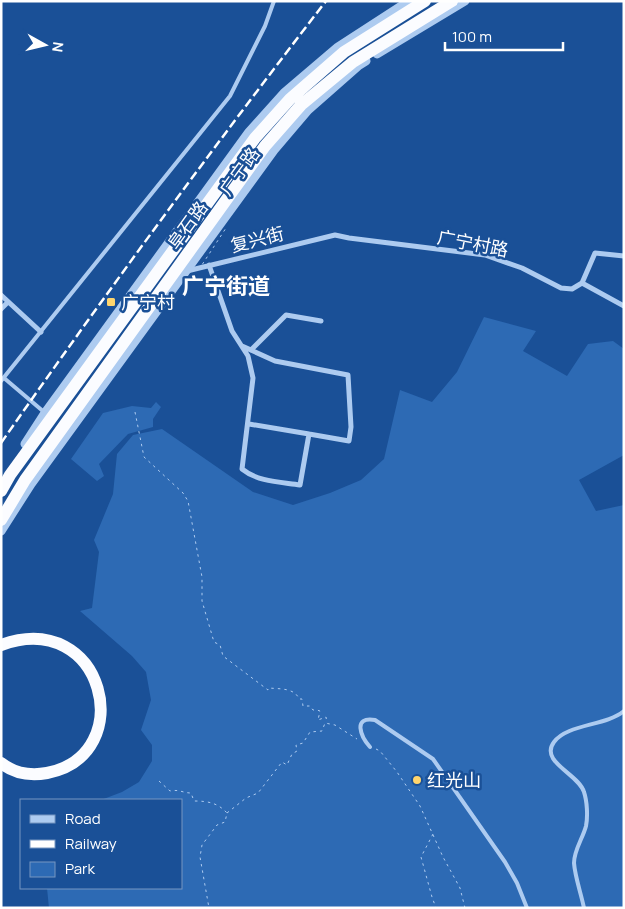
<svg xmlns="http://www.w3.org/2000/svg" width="625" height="909" font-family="Manrope,'Noto Sans SC',sans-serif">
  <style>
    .green { fill: #2d6ab4 }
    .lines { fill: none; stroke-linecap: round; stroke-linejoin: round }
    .path { stroke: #adcbf0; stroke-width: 1; stroke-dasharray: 2.5 4; stroke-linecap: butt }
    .service { stroke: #adcbf0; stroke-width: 4 }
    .minor { stroke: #adcbf0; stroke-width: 5 }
    .tertiary { stroke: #adcbf0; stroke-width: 9 }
    .trunk { stroke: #fbfcff; stroke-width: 12 }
    .rail { stroke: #fff; stroke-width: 2.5; stroke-dasharray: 9 4; stroke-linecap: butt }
    .path-bridge { stroke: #adcbf0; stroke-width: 1; stroke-dasharray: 2.5 4; stroke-linecap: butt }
    .poi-dot { fill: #ffd56d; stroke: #1a5097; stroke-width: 2 }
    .labels { text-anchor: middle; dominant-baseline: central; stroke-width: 5; stroke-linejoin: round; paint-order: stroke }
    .street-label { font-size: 18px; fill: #fff; stroke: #1a5097 }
    .poi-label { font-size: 18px; fill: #fff; stroke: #1a5097; text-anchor: start }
    .district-label { font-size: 22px; font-weight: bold; fill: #fff; stroke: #1a5097 }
  </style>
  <rect width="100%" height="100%" fill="#1a5097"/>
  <path class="green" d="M484 317 536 331 523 351 567 376 588 344 613 341 624 349V455L579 480 596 511 624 505V908H49L47 888H181V800H101L122 792 139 782 152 761V745L141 730 151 700 146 672 132 656 80 611 92 608 99 552 94 540 113 494 117 454 133 435 162 429 253 492 293 505 330 493 361 480 384 459 400 390 432 402 457 372Z
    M156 402 161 407 153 419V427L128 434 99 464 104 476 97 481 71 459 103 413 132 406 151 408Z"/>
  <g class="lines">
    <path class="path" d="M135 412 144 457 183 493 188 501 202 577V601L214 642 220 645 223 656 268 690 269 688C280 689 295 688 299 699H302L303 706H310L313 710H317L320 711 318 720 326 717 327 723
      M376 749 380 751 397 772 420 806 443 857 460 888 465 908
      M159 781 170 791C179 789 183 793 191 793L194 801C208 801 218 803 227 813L225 822 217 825 202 845 200 857 209 908
      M227 813 246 798 258 793 282 762 287 765 292 754 297 751 296 745 303 743 310 732 322 731 325 723 335 725 357 739
      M433 834 421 857 432 897 436 908"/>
    <path class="service" d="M4 378 44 412
      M1 381 230 96 265 26 274 1
      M370 747C361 737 352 716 375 720L433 759 505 862 517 883 527 908
      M584 908C581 893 575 877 574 863 574 850 583 838 586 826 588 816 587 801 584 792 579 774 539 762 554 742 567 724 606 726 624 711"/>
    <path class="minor" d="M209 265 232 331 248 356 253 378 242 469C258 482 280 482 300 485L309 434 249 424
      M187 271 335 235 349 238 485 255 522 268 561 288 572 289 582 283
      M582 283 595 253 624 256
      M582 283 624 306
      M1 295 41 332
      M1 309 8 302
      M242 346 275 361 348 375 351 427 349 441 309 434
      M251 350 286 315 321 321"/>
    <path class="tertiary" d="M377 54 465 1
      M25 444 45 413 249 132 284 93 338 47 409 1
      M1 531 31 484 274 150 308 110 358 66 366 61"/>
    <path class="trunk" d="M1 491 10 475 255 138 290 99 344 52 425 1
      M1 520 25 480 265 146 301 105 353 62 452 1
      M1 645C104 607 140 755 47 773 30 776 15 774 1 763"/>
    <path class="rail" d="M1 443C106 293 214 146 326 1"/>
    <path class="path-bridge" d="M182 279 191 266 198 271 226 228"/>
  </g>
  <g class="poi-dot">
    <rect x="106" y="297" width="10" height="10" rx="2.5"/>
    <circle cx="417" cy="780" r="5"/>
  </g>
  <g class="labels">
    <g class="street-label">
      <text transform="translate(239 171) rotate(-54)">广宁路</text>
      <text transform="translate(187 225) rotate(-54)">阜石路</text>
      <text transform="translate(257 239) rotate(-14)">复兴街</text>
      <text transform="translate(473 243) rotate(11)">广宁村路</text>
    </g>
    <g class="poi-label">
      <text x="121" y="302">广宁村</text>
      <text x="427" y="780">红光山</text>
    </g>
    <g class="district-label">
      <text x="226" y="286">广宁街道</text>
    </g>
  </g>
  <rect width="625" height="909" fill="none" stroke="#ffffff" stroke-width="5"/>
  <rect x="20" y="799" width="162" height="90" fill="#1a5097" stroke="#7696c1"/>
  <rect x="30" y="815" width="25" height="8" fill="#adcbf0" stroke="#7696c1"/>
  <text x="65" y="824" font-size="15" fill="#ffffff">Road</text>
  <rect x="30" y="840" width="25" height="8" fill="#ffffff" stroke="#7696c1"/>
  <text x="65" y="849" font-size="15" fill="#ffffff">Railway</text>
  <rect x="30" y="862" width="25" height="15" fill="#2d6ab4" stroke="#7696c1"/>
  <text x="65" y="874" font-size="15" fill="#ffffff">Park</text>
  <g transform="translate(45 45) rotate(98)" stroke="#1a5097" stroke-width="4" paint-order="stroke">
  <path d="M0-4L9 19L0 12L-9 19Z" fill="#ffffff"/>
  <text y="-8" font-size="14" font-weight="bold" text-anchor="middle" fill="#ffffff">N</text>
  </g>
  <path d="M445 42v8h118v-8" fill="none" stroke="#ffffff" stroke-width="2.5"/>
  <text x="452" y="42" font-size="15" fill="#ffffff" stroke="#1a5097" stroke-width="4" paint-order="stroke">100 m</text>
</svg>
